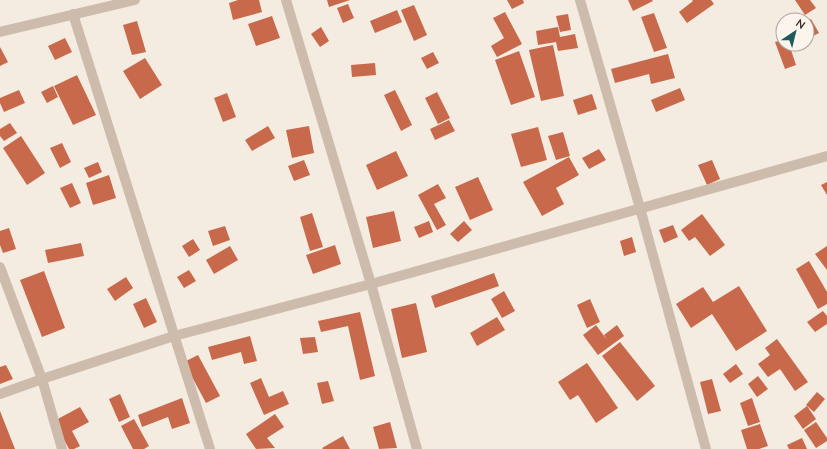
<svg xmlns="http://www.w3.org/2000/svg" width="827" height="449" font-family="'Nunito Sans',sans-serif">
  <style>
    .building { fill: #c8694b }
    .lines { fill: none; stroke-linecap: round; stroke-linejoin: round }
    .minor { stroke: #cdbbac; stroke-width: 10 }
    .tertiary { stroke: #cdbbac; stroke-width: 10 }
  </style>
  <rect width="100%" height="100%" fill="#f4ebe1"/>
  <path class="building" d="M238 0H259L262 12 233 20 229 3Z
    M327 0H350L329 7Z
    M507 0H523L524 3 512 9Z
    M628 0H652L653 1 633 11Z
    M692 0H711L714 4 687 23 679 12 693 1Z
    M795 0H810L816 8 805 15Z
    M348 4 354 18 343 23 337 8Z
    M414 5 427 35 414 41 401 10Z
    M397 10 402 22 375 33 370 21Z
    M505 12 522 44 497 57 491 46 504 38 493 18Z
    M654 13 667 48 654 52 641 17Z
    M568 14 571 30 560 32 556 16Z
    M272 16 280 38 256 46 248 24Z
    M811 19 819 33 807 39V22Z
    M137 21 146 52 132 55 123 25Z
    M321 27 329 41 320 47 311 34Z
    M558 27 560 37 575 34 578 48 558 51 556 42 538 45 536 31Z
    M65 38 72 52 55 60 48 46Z
    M783 40V44H789L796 65 785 69 775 42Z
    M553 45 564 96 541 101 529 50Z
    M0 47 8 62 0 66Z
    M519 51 535 97 511 105 495 60Z
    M433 52 439 63 427 69 421 58Z
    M668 54 675 78 651 84 649 74 615 83 611 69Z
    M145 58 162 85 140 99 123 71Z
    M375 63 376 75 352 77 351 65Z
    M77 75 96 115 73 125 54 86Z
    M53 86 58 97 47 103 41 92Z
    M680 88 685 100 656 112 651 100Z
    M19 90 25 103 4 112 0 103V98Z
    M395 90 412 125 401 131 384 95Z
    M437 92 450 118 438 124 425 98Z
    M227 93 236 117 223 122 214 98Z
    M592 94 597 109 578 115 573 100Z
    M449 120 455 131 435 140 430 129Z
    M10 123 17 133 4 141 0 136V129Z
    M268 126 275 138 252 151 245 140Z
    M309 126 314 153 292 158 286 130Z
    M538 127 547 160 521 167 511 134Z
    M563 132 570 156 556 160 548 136Z
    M21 136 45 173 27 185 3 148Z
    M62 143 71 162 60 168 50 148Z
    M599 149 606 160 589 169 582 158Z
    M396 151 408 176 377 190 366 165Z
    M569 157 579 175 556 188 564 204 542 216 523 182Z
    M304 160 310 175 294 181 288 166Z
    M712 160 720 179 707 185 698 165Z
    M98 162 102 172 89 178 84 168Z
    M109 175 116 198 93 205 86 183Z
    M478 177 493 210 470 220 455 187Z
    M827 182V195L821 185Z
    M72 183 81 203 70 208 60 188Z
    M438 184 446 198 434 204 446 225 437 230 418 195Z
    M394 211 401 241 373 248 366 217Z
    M312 213 323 247 310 251 300 217Z
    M702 214 725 245 710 256 695 237 689 241 681 230Z
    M429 221 433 232 419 238 414 227Z
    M464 221 472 230 458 242 450 234Z
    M673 225 678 237 664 243 659 230Z
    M225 226 230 240 213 246 208 231Z
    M9 228 16 249 3 253 0 245V231Z
    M632 237 636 252 624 256 620 241Z
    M193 239 200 250 189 257 182 246Z
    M81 243 84 256 48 263 45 250Z
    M335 245 341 264 313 274 306 255Z
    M230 246 238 260 214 274 206 260Z
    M827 246V270L815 254Z
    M809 261 827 292V304L818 309 796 269Z
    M189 270 196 281 184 288 177 277Z
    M44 271 65 328 42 337 20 280Z
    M494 273 499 286 435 308 431 296Z
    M126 277 133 288 115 301 107 289Z
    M739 286 767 331 736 351 712 314 691 328 676 304 703 287 713 302Z
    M504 291 515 311 502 318 491 299Z
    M146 298 157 322 144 328 133 304Z
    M590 299 600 322 587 328 577 305Z
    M416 303 427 352 402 358 391 309Z
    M823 311 827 316V324L815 332 807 322Z
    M360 312 375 376 360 380 348 326 321 332 318 321Z
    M497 317 505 330 477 346 470 333Z
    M596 325 607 340 604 335 617 325 624 336 598 355 583 335Z
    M250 336 257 361 244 364 241 352 212 360 208 347Z
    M315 337 318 352 303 354 300 338Z
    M777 339 808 382 795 391 780 369 768 377 758 364 770 355 765 348Z
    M620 342 655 386 637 401 602 356Z
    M198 355 220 396 206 403 184 362Z
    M587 363 618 408 596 423 578 395 570 400 558 382Z
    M736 364 743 374 730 383 723 374Z
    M6 365 13 379 0 384V367Z
    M758 376 768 389 757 397 748 384Z
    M261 378 269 397 283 391 289 404 264 415 250 383Z
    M712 379 721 411 708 414 700 382Z
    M328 381 334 401 322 404 317 383Z
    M817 392 825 399 814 412 806 405Z
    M120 394 130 417 119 422 109 399Z
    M182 398 190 423 172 429 168 417 142 427 138 415Z
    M752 398 760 422 748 426 740 403Z
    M807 406 816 419 803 429 794 416Z
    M80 407 89 422 72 431 80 446 74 449H69L54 421Z
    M0 411 15 449H0Z
    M275 414 284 427 267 438 275 448 256 449 246 434Z
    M134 419 149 446 144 449H133L121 426Z
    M390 422 397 448 379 449 373 427Z
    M816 422 827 438V441L816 448 804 430Z
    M760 424 768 446 759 449H747L741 430Z
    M343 436 350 449H323L322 448Z
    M802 438 807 449H789L787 445Z"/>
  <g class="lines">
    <path class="minor" d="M286 0 371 284 417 449
      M580 0 640 208 706 449
      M73 14 210 449
      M0 267 42 379 62 449
      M0 394 42 379 174 336 371 284 827 156"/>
    <path class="tertiary" d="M0 32 135 0"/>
  </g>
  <g transform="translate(795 32) rotate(35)"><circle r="19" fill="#fbf5ee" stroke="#aea6a0"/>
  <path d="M0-3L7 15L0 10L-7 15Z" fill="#1f5a5e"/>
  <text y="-6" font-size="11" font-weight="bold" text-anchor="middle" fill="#3b302b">N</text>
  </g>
</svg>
